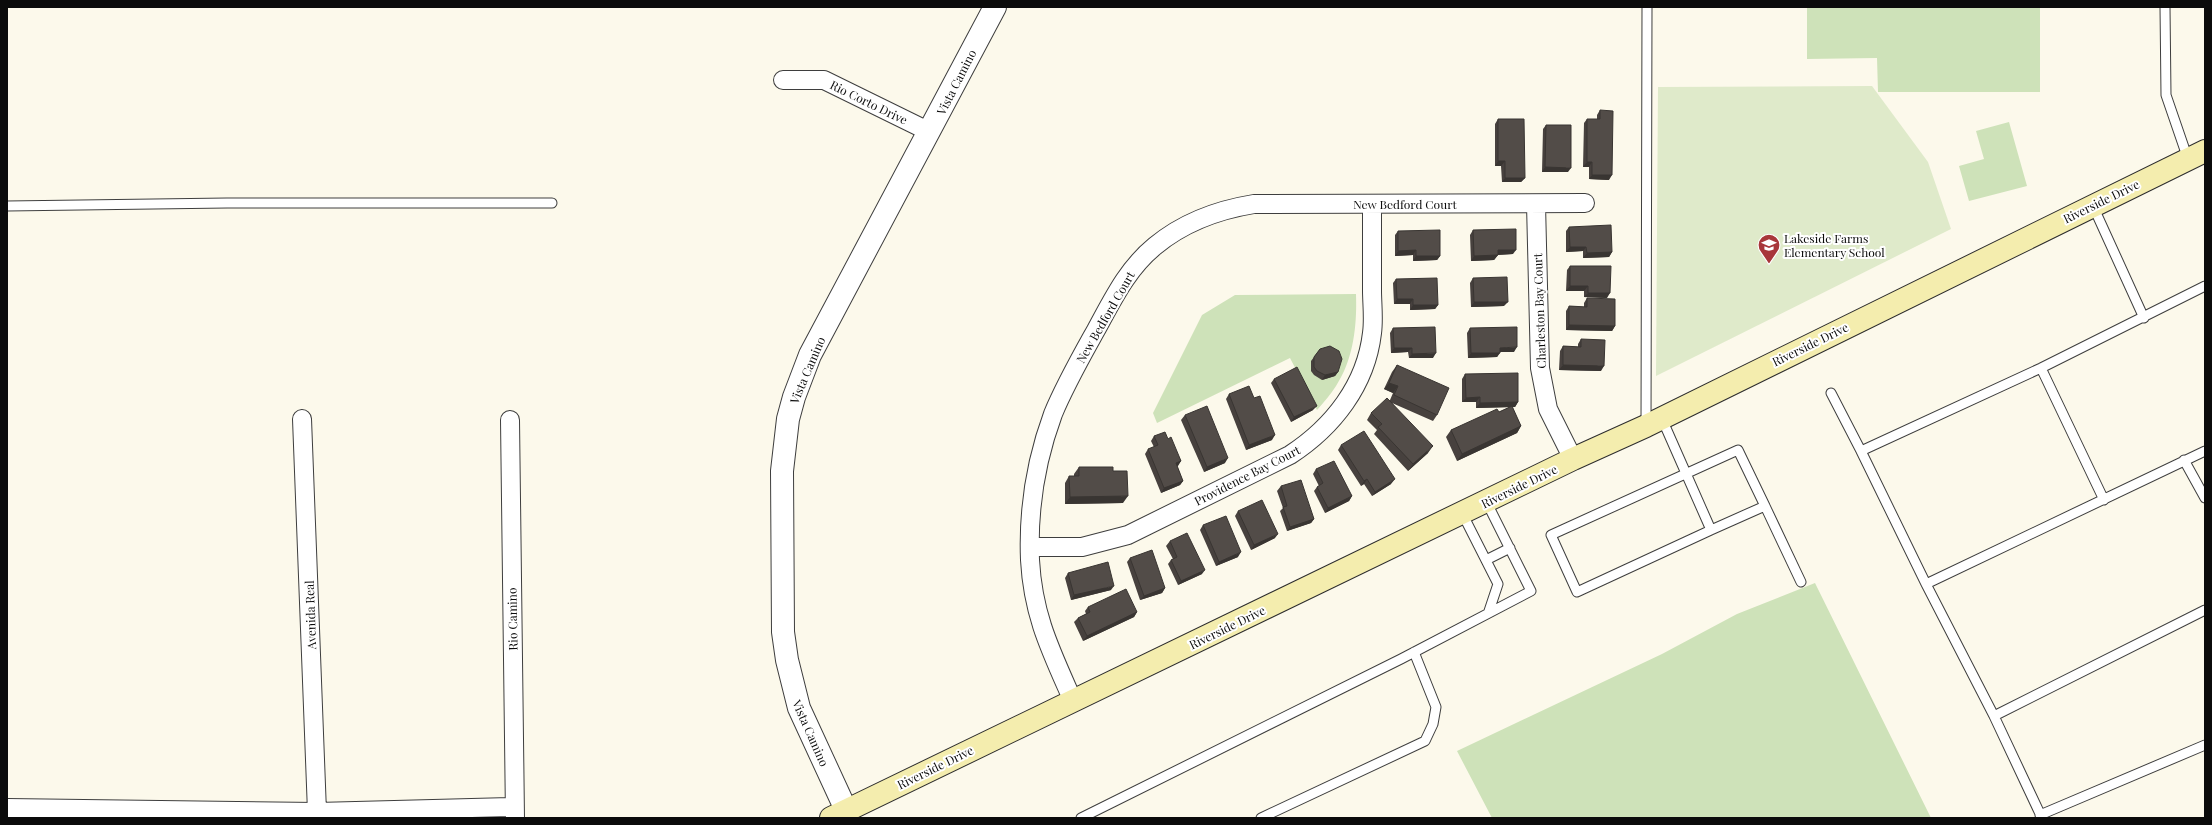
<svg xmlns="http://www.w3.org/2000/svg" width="2212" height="825" font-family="'Playfair Display',serif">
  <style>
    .green { fill: #cee2b9 }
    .pitch { fill: #dfeaca }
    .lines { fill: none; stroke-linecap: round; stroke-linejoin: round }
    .service-casing { stroke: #3e3e3e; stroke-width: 11 }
    .minor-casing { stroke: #3e3e3e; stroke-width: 20 }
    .tertiary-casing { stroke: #3e3e3e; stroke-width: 24 }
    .secondary-casing { stroke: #2d2d2d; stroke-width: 24 }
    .service { stroke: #fff; stroke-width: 9 }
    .minor { stroke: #fff; stroke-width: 18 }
    .tertiary { stroke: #fff; stroke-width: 22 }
    .secondary { stroke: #f4edae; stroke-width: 22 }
    .wall { fill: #47413e }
    .shaded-wall { fill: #393532 }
    .building { fill: #524c48; stroke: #393532 }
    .labels { text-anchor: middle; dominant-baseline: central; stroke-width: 4; stroke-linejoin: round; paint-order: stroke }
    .street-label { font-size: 12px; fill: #0b0b0b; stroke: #fff }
    .poi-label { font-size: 12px; fill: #0b0b0b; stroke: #fff; text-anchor: start }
  </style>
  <rect width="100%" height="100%" fill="#fcf9eb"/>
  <path class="green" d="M1807 7H2040V92H1878L1877 58 1807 59Z
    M2009 122 2027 186 1969 201 1959 166 1984 159 1976 131Z
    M1356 294C1357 325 1354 358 1336 386 1331 394 1324 402 1317 410L1290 358 1157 423 1153 413 1202 315 1235 295Z
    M1815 583 1931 818H1492L1457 751 1662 654 1737 614Z"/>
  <path class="pitch" d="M1872 86 1928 162 1951 229 1656 376 1658 87Z"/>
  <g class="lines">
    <g class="service-casing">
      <path id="service" d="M2165 7 2166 95 2188 159
        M7 206 227 203H552
        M2093 206 2144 318
        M2041 368 2104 500
        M1831 393 1861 451
        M1662 419 1711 530 1765 506 1801 582
        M1646 425 1647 7
        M2184 460 2205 498
        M1462 513 1498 584 1489 611
        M1711 530 1577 592 1551 535 1738 450 1765 506
        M1486 560 1510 548
        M1926 584 2205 451
        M1994 716 2205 610
        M2040 815 2205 745
        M1081 818 1401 659 1531 591 1486 501
        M1261 818 1425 741 1433 724 1436 707 1414 652
        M2042 818 1994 716 1926 584 1861 451 2041 368 2205 286"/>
    </g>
    <g class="minor-casing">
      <path id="minor" d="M783 80H824L930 132
        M1536 204 1540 368 1548 409 1573 459
        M302 419 317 812
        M510 420 515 818
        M1030 547H1082L1128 535 1290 455C1333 427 1366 385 1372 333 1374 319 1372 304 1372 290 1372 262 1372 233 1372 205
        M1073 701C1051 651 1033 616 1030 560 1028 511 1036 460 1053 414 1065 385 1081 357 1096 330 1113 299 1127 269 1155 246 1184 222 1217 210 1254 204L1585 203
        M7 808 317 812 514 807"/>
    </g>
    <g class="tertiary-casing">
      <path id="tertiary" d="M846 810 799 708 787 660 783 632 782 471 788 419 794 397 810 355 995 7"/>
    </g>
    <g class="secondary-casing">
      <path id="secondary" d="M831 818 1573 459 1646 426 2205 151"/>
    </g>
    <use href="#service" class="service"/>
    <use href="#minor" class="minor"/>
    <use href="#tertiary" class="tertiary"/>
    <use href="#secondary" class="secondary"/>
  </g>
  <path class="wall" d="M1600 110 1609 180 1589 179V167H1583L1584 123 1587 119H1597V115Z
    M1498 119 1525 178 1521 182H1502L1501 166H1495V124Z
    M1546 125 1568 172H1542L1543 129Z
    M1569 227 1612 252 1609 257 1583 258V251L1566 252V231Z
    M1473 230 1513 254 1498 255 1494 260 1471 261 1470 235Z
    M1398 231 1440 256 1437 260 1413 261V255L1395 256V235Z
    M1570 266 1607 298 1584 297V291H1566L1567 270Z
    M1473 278 1504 306 1471 307 1470 283Z
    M1396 279 1438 305 1435 309 1410 310V304H1394L1393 283Z
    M1587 298 1615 326 1612 331 1566 330V311L1569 306 1584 307V303Z
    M1393 328 1433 358H1409L1408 352 1391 353 1390 333Z
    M1470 328 1514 352H1500L1497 357 1468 358 1467 333Z
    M1581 339 1601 371 1559 370 1560 351 1563 346 1578 347V344Z
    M1320 349 1338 372 1335 376 1322 380 1314 375 1311 371V361Z
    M1397 365 1437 415 1433 421 1392 403 1428 453 1408 471 1374 434 1377 430 1367 420 1371 413 1390 400 1393 393 1384 389 1392 372Z
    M1465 374 1518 402 1515 407H1512L1521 426 1517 433 1457 461 1446 437 1451 430 1499 412 1510 407 1476 408V402H1462V379Z
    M1274 379 1313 410 1291 422 1271 383Z
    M1229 394 1254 398 1272 440 1246 450 1226 399Z
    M1185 415 1225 463 1204 472 1181 420Z
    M1154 436 1168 439 1181 461 1177 466 1183 481 1180 485 1161 493 1145 454 1148 449 1154 447 1151 441Z
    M1341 445 1391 484 1372 496 1364 484 1361 486 1338 450Z
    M1079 467 1113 471 1123 503 1065 504V483L1069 476H1074V474Z
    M1316 469 1352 496 1349 501 1325 513 1314 491 1317 487 1319 486 1313 474Z
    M1281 486 1314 519 1311 523 1287 531 1280 511 1283 508 1277 491Z
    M1238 511 1275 538 1251 550 1235 516Z
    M1203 525 1238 557 1216 566 1200 530Z
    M1170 541 1202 574 1178 585 1168 564 1171 560 1173 559 1166 546Z
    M1130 558 1165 588 1162 593 1140 600 1127 562Z
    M1068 573 1111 590 1071 600 1065 578Z
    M1088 607 1137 612 1134 617 1083 641 1074 622 1078 618 1086 614 1085 611Z"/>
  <path class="shaded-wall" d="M1498 161H1505L1501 166H1495Z
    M1587 162H1592L1589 167H1583Z
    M1545 167 1571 168 1568 172H1542Z
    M1592 175H1612L1609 180 1589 179Z
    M1505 178H1525L1521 182H1502Z
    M1570 247H1586L1583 251 1566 252Z
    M1416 250 1413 255 1395 256 1398 251Z
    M1498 250H1516L1513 254 1494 255Z
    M1612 252 1609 257 1583 258 1587 253Z
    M1498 255 1494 260 1471 261 1474 256Z
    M1416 256H1440L1437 260 1413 261Z
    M1570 286H1588L1584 291H1566Z
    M1588 293H1610L1607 298 1584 297Z
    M1397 299H1413L1410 304H1394Z
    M1474 302H1508L1504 306 1471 307Z
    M1413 305H1438L1435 309 1410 310Z
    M1569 325 1615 326 1612 331 1566 330Z
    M1517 347 1514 352H1497L1500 348Z
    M1394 348H1412L1408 352 1391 353Z
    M1436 353 1433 358H1409L1412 354Z
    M1471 353H1500L1497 357 1468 358Z
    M1563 365 1604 366 1601 371 1559 370Z
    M1338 372 1335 376 1322 380 1325 375Z
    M1389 383 1398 386 1393 393 1384 389Z
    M1480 397 1476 402H1462L1466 398Z
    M1518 402 1515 407 1476 408 1480 403Z
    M1317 406 1313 410 1291 422 1294 417Z
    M1521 426 1517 433 1457 461 1462 454Z
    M1275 435 1272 440 1246 450 1249 445Z
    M1433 446 1428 453 1408 471 1413 464Z
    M1228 458 1225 463 1204 472 1207 467Z
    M1181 461 1178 466 1173 468 1176 463Z
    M1367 479 1364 484 1361 486 1364 481Z
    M1395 479 1391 484 1372 496 1375 492Z
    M1183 481 1180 485 1161 493 1164 488Z
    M1128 496 1123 503 1065 504 1070 497Z
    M1352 496 1349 501 1325 513 1328 508Z
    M1314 519 1311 523 1287 531 1290 527Z
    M1278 534 1275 538 1251 550 1254 545Z
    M1241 552 1238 557 1216 566 1219 562Z
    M1205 570 1202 574 1178 585 1181 581Z
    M1114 586 1111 590 1071 600 1074 595Z
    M1165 588 1162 593 1140 600 1144 596Z
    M1137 612 1134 617 1083 641 1087 636Z"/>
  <path class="building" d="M1600 110 1613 111 1612 175H1592V162H1587V119H1600Z
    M1498 119H1524L1525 178H1505V161H1498Z
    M1546 125H1571V168L1545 167Z
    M1611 225 1612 252 1587 253 1586 247H1570L1569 227Z
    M1516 229V250H1498V255L1474 256 1473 230Z
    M1440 230V256H1416V250L1398 251V231Z
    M1570 266H1611L1610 293H1588V286H1570Z
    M1507 277 1508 302H1474L1473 278Z
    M1437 278 1438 305H1413V299H1397L1396 279Z
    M1587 298 1615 299V326L1569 325V306L1587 307Z
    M1435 327 1436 353 1412 354V348H1394L1393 328Z
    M1517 327V347L1500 348V353H1471L1470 328Z
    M1581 339 1605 340 1604 366 1563 365V346L1581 347Z
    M1330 346 1339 351 1342 359 1338 372 1325 375 1317 371 1314 367V357L1320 349Z
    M1397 365 1449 388 1437 415 1394 395 1398 386 1389 383Z
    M1297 367 1317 406 1294 417 1274 379Z
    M1518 373V402L1480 403V397L1466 398 1465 374Z
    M1249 386 1254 398 1260 396 1275 435 1249 445 1229 394Z
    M1387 398 1433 446 1413 464 1378 427 1382 424 1371 413Z
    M1207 406 1228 458 1207 467 1185 415Z
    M1512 406 1521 426 1462 454 1451 430 1497 409 1499 412Z
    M1364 431 1395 479 1375 492 1367 479 1364 481 1341 445Z
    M1165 432 1168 439 1171 437 1181 461 1176 463 1183 481 1164 488 1148 449 1158 445 1154 436Z
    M1334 461 1352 496 1328 508 1317 487 1323 483 1316 469Z
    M1079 467H1113V471H1127L1128 496 1070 497 1069 476H1079Z
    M1301 480 1314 519 1290 527 1283 507 1287 506 1281 486Z
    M1262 500 1278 534 1254 545 1238 511Z
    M1226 516 1241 552 1219 562 1203 525Z
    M1187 533 1205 570 1181 581 1171 560 1177 557 1170 541Z
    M1152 550 1165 588 1144 596 1130 558Z
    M1108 562 1114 586 1074 595 1068 573Z
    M1126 589 1137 612 1087 636 1078 618 1090 612 1088 607Z"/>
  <defs>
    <g id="school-pin" transform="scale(1.15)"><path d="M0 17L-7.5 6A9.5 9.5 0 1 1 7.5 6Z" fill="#a8363a" stroke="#fff"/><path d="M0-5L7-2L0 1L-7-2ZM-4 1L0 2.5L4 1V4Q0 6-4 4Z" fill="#fff"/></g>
  </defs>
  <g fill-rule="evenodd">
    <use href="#school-pin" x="1769" y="245"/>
  </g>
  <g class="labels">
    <g class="street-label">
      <text transform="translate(956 82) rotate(-63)">Vista Camino</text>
      <text transform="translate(869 102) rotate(26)">Rio Corto Drive</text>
      <text transform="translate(2101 201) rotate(-26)">Riverside Drive</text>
      <text x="1405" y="204">New Bedford Court</text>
      <text transform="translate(1539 311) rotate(-92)">Charleston Bay Court</text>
      <text transform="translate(1105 317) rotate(-60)">New Bedford Court</text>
      <text transform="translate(1810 344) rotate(-26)">Riverside Drive</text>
      <text transform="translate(807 370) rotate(-67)">Vista Camino</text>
      <text transform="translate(1247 475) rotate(-27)">Providence Bay Court</text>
      <text transform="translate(1519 486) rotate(-26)">Riverside Drive</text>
      <text transform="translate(310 615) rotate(-92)">Avenida Real</text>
      <text transform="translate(512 619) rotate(-91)">Rio Camino</text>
      <text transform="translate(1227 627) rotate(-26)">Riverside Drive</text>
      <text transform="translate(811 733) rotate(66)">Vista Camino</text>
      <text transform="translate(935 767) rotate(-26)">Riverside Drive</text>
    </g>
    <g class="poi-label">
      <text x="1784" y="238">Lakeside Farms<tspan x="1784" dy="14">Elementary School</tspan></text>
    </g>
  </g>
  <rect width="2212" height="825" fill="none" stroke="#0b0b0b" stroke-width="16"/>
</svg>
